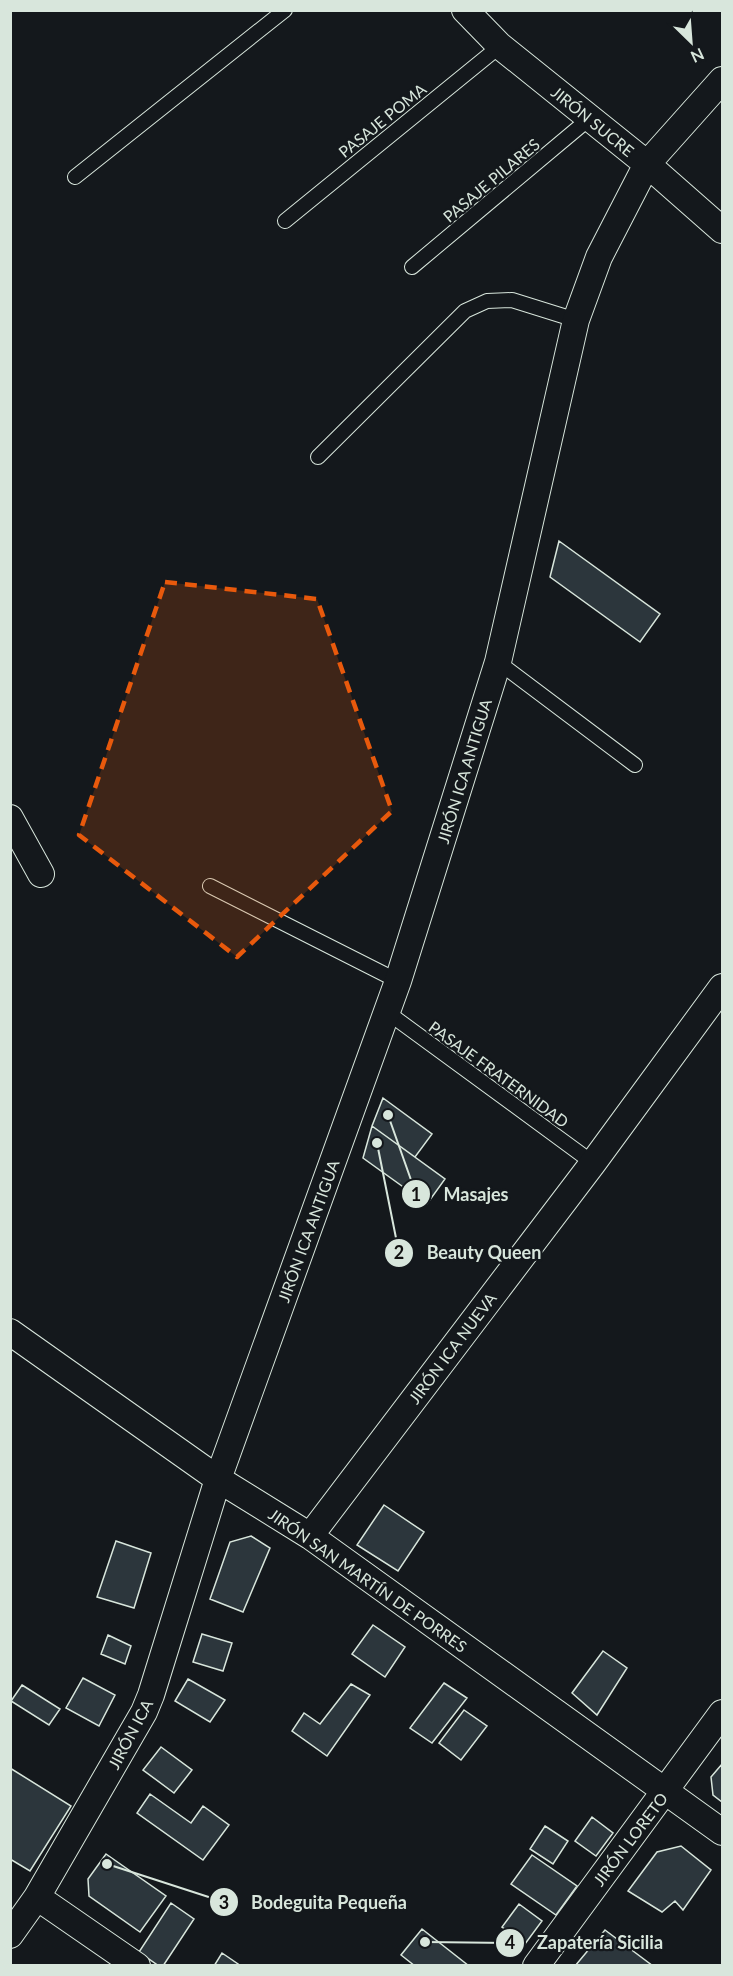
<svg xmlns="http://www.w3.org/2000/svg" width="733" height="1976" font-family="Lato,sans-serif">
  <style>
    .building { fill: #2c363c; stroke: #d8e6dc; stroke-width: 1.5 }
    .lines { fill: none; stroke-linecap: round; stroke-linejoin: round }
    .service-casing { stroke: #d8e6dc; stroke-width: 16 }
    .minor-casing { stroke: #d8e6dc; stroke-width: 28 }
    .service { stroke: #14181c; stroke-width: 14 }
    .minor { stroke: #14181c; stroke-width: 26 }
    .marked { fill: #e8590c; fill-opacity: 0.2; stroke: #e8590c; stroke-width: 4.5; stroke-dasharray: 12 8; stroke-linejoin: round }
    .labels { text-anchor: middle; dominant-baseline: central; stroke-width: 4.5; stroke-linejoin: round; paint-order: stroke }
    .street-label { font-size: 16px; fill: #d8e6dc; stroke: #14181c }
    .leader { fill: none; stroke: #d8e6dc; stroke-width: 2 }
    .callout-dot { fill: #d8e6dc; stroke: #14181c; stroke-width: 2 }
    .mark-label { font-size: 18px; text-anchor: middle; font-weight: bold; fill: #111 }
    .callout-label { font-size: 18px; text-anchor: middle; font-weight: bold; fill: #d8e6dc; stroke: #14181c; stroke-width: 4.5; stroke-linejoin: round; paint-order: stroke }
  </style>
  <rect width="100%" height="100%" fill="#14181c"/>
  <path class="building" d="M559 541 660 614 640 642 550 577Z
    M383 1098 432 1134 415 1157 372 1126Z
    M372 1126 445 1179 427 1204 363 1158Z
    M384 1505 424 1532 398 1571 357 1545Z
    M251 1536 270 1548 243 1612 210 1599 230 1542Z
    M116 1541 151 1553 134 1608 97 1597Z
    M373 1625 405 1647 385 1677 352 1654Z
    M202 1634 232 1643 223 1671 193 1662Z
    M108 1635 131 1646 125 1664 101 1654Z
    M603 1651 627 1668 597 1715 572 1693Z
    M83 1678 115 1695 99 1726 66 1708Z
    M188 1679 225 1700 210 1722 175 1701Z
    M444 1683 467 1698 432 1743 410 1728Z
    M351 1684 370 1695 327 1756 292 1731 304 1713 320 1724Z
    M22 1685 60 1709 49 1725 11 1701Z
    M464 1710 487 1726 461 1760 439 1743Z
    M161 1747 192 1770 174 1793 143 1770Z
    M722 1764V1802L713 1795 711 1777Z
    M10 1768 71 1806 30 1871 10 1859Z
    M150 1794 191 1823 203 1806 229 1825 203 1860 137 1813Z
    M592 1817 613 1833 596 1856 575 1841Z
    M545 1826 568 1841 553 1864 530 1849Z
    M681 1846 711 1870 683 1910 675 1901 662 1912 628 1891 657 1852Z
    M106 1854 166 1896 140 1932 89 1896 88 1879Z
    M532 1855 577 1886 556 1915 511 1884Z
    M171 1903 194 1919 163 1966H159L139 1952Z
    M519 1904 542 1921 525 1944 502 1927Z
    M422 1929 469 1966H415L401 1955Z
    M605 1930 653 1966H575Z
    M222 1953 241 1966H214Z"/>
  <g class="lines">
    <g class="service-casing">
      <path id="service" d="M75 177 285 10
        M285 221 500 46
        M412 267 590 118
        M318 457 465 311 487 301 512 300 576 320
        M498 662 635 765
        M210 886 398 981
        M387 1012 593 1163"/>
    </g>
    <g class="minor-casing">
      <path id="minor" d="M465 10 500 46 647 164 722 230
        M10 818 41 874
        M10 1332 218 1479 310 1536 722 1832
        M310 1536 593 1163 722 987
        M37 1897 137 1966
        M10 1935 37 1897 144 1712 151 1695 218 1479 398 981 498 662 576 320 599 257 647 164 722 80
        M536 1966 722 1713"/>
    </g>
    <use href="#service" class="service"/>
    <use href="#minor" class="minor"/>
  </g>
  <path class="marked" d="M165 582 317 599 392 811 237 957 79 835Z"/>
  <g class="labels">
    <g class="street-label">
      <text transform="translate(382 120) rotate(-39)">PASAJE POMA</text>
      <text transform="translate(593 121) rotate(39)">JIRÓN SUCRE</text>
      <text transform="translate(491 180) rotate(-40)">PASAJE PILARES</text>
      <text transform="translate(464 771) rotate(-73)">JIRÓN ICA ANTIGUA</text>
      <text transform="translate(499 1074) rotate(36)">PASAJE FRATERNIDAD</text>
      <text transform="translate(308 1231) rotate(-70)">JIRÓN ICA ANTIGUA</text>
      <text transform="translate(452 1348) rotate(-53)">JIRÓN ICA NUEVA</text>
      <text transform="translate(368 1580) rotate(35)">JIRÓN SAN MARTÍN DE PORRES</text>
      <text transform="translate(130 1734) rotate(-62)">JIRÓN ICA</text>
      <text transform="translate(630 1839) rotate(-53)">JIRÓN LORETO</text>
    </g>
  </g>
  <path class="leader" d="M388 1115L416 1194M377 1143L399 1253M107 1864L224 1902M425 1942L510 1943"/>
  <g class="callout-dot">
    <circle cx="388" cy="1115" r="6"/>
    <circle cx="377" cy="1143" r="6"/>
    <circle cx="107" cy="1864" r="6"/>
    <circle cx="425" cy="1942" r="6"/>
    <circle cx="416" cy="1194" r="15"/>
    <circle cx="399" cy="1253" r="15"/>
    <circle cx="224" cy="1902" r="15"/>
    <circle cx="510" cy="1943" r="15"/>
  </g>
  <g class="mark-label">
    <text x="416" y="1201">1</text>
    <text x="399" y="1259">2</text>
    <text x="224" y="1909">3</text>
    <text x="510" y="1949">4</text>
  </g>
  <g class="callout-label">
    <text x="476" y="1201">Masajes</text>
    <text x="484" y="1259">Beauty Queen</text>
    <text x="329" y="1909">Bodeguita Pequeña</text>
    <text x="600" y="1949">Zapatería Sicilia</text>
  </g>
  <rect width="733" height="1976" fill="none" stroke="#d8e6dc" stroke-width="24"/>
  <g transform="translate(691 42) rotate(155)" stroke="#14181c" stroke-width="4.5" paint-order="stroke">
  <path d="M0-4.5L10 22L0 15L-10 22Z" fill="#d8e6dc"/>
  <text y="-9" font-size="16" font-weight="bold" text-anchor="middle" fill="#d8e6dc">N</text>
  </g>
</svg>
